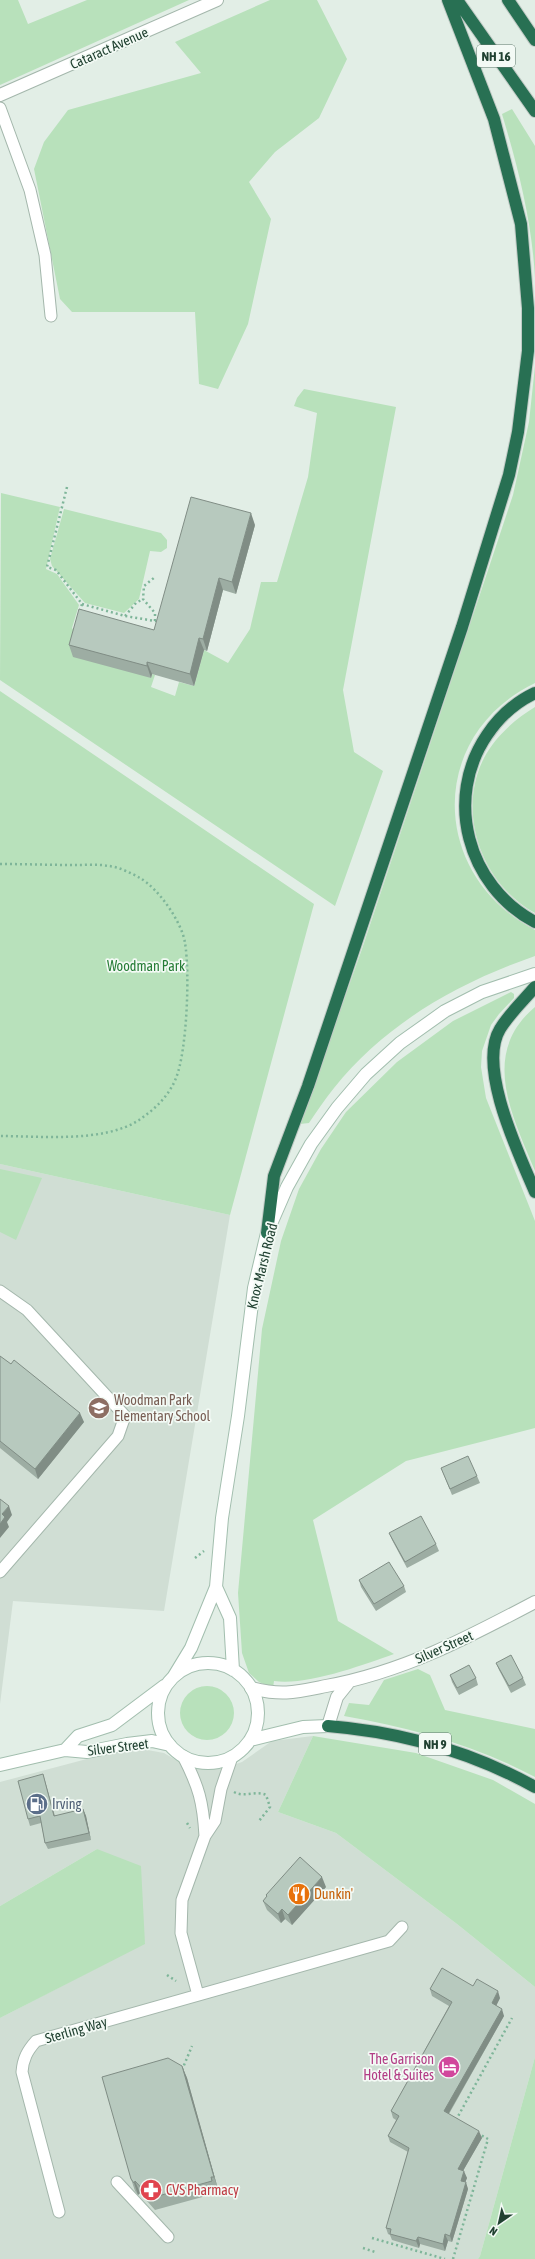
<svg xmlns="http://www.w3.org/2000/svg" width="535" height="2259" font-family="'Asap Condensed',sans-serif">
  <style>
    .built { fill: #d0ded4 }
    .green { fill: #b8e1bb }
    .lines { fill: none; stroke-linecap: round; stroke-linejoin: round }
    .service-casing { stroke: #a4b7ac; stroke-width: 13 }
    .minor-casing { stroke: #a4b7ac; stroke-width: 14 }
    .secondary-casing { stroke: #a2beae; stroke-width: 14 }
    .motorway-casing { stroke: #c1cac5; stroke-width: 14 }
    .path { stroke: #7eb599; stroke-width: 2.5; stroke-dasharray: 2 3; stroke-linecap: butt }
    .service { stroke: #fff; stroke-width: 11 }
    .minor { stroke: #fff; stroke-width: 12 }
    .secondary { stroke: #fff; stroke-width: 12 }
    .motorway { stroke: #287053; stroke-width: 12 }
    .wall { fill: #9dada3 }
    .shaded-wall { fill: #808d85 }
    .building { fill: #b7c9be; stroke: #808d85 }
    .labels { text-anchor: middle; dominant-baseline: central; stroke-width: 3.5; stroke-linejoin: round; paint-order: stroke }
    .shield { fill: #f3faf5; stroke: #5f786c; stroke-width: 1 }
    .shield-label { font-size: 13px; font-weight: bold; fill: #204131 }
    .street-label { font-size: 14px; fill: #204131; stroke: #f3faf5 }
    .park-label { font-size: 14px; fill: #257c35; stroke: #f3faf5 }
    .education-label { font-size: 14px; fill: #785e54; stroke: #f3faf5; text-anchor: start }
    .service-label { font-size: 14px; fill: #4e5e75; stroke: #f3faf5; text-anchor: start }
    .food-label { font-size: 14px; fill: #c56008; stroke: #f3faf5; text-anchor: start }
    .hotel-label { font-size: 14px; fill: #b23c85; stroke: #f3faf5; text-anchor: end }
    .health-label { font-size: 14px; fill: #be3a42; stroke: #f3faf5; text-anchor: start }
  </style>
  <rect width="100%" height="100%" fill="#e2eee6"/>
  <path class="built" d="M0 1164 230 1215 164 1611 13 1601 0 1704Z
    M313 1736 278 1812 336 1833 457 1924 535 1987V2057L480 2256 478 2259H0V2018L145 1943 97 1849 0 1906V1782L117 1751 142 1749 164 1753 186 1766 197 1769H221L242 1762 272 1741Z"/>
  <path class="green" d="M0 0H18L28 24 87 0H189L0 85Z
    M270 0H317L347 59 319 118 275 152 249 182 271 219 248 324 218 389 199 384 195 312H72L60 299 34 169 44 142 68 110 201 73 175 42Z
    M512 109 535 146V278C532 222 518 167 502 114Z
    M535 366V683C426 736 430 876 535 930V956C458 983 386 1023 334 1088 325 1099 317 1111 309 1123L300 1124 362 949 513 495 529 422Z
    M304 389 396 407 343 690 354 752 383 771 335 906 0 680 1 493 60 507 46 569 57 574 79 605 72 628 79 636 151 678 152 674 155 675 151 687 175 696 179 682 194 686 204 650 228 663 250 629 261 582H277L308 477 317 413 294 406 297 398Z
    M64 509 161 533 167 540V548L161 552 150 551 139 599 124 613 85 603 52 566 50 559Z
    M0 691 314 904 230 1215 0 1164Z
    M535 707V913C482 884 456 813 484 758 495 737 515 719 535 707Z
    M511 992 514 994V998L499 1014 491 1025 482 1051 481 1067 486 1098 535 1221V1428L406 1461 313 1520 338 1621 394 1654C363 1665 306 1686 274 1681L273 1688 259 1682 249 1673 242 1653 238 1593 262 1329 281 1241 299 1189 321 1149 346 1112 397 1062 453 1021Z
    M535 1007V1171C513 1117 479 1054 535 1007Z
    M0 1169 42 1178 16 1240 0 1232Z
    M418 1669 430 1675 445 1710 535 1729V1777C475 1745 411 1728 344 1716L349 1703 369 1705 384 1680Z
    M180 1713a27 27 0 1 1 54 0a27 27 0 1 1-54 0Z
    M313 1736 416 1753 493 1780 535 1804V1987L457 1924 336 1833 278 1812Z
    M97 1849 141 1866 145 1944 0 2018V1906Z
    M535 2057V2259H478L480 2256Z"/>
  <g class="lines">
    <g class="service-casing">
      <path id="service" d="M0 108 30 190 45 255 51 316
        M0 1291 27 1310 125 1416 118 1436 0 1572
        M183 1756C199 1787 203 1802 205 1836
        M198 1995 181 1933 182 1900 205 1836 215 1821 221 1789 232 1757
        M117 2182 168 2237
        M59 2212 22 2072C23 2059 27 2051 36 2041L389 1941 402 1927"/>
    </g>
    <g class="minor-casing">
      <path id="minor" d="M0 95 217 0
        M251 1688C282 1696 296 1692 326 1686 403 1672 467 1638 535 1602
        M328 1726 337 1697 349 1682"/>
    </g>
    <g class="secondary-casing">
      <path id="secondary" d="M216 1587 230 1618 233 1670
        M158 1713a50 50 0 1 1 100 0a50 50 0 1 1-100 0Z
        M174 1676 191 1648 216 1587 222 1518 238 1416 254 1288 267 1233 287 1187 311 1144 337 1108 366 1074 400 1043 445 1011 482 992 535 974
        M250 1740 303 1727 328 1726
        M65 1750 78 1736 112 1725 164 1686
        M0 1765 65 1750 87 1752 127 1744 152 1741 170 1745"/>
    </g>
    <g class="motorway-casing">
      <path id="motorway" d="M457 0 535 111
        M508 0 535 40
        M535 693C516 702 499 717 487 735 444 798 467 886 535 922
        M535 987C524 1000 509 1014 500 1029 477 1067 519 1154 535 1192
        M267 1233 274 1176 308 1086 462 627 509 475 518 432 528 351V308L521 224 494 119 448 0
        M328 1726C402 1732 470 1751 535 1787"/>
    </g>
    <path class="path" d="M67 487 47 567 56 570 82 604 80 611
      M82 604 125 616 155 621V613L143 599 144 586 155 577
      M125 616 136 603 143 599
      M0 864C25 864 50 865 75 865 86 865 98 864 109 866 119 867 131 873 140 878 158 888 182 922 185 943 190 972 187 1051 176 1078 169 1096 155 1109 139 1120 104 1143 41 1136 0 1136
      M195 1558 204 1551
      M234 1792C245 1798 256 1790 266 1795L270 1807 259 1821
      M187 1823 190 1828
      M167 1975 176 1981
      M182 2070 192 2046
      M456 2120 512 2018
      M372 2238 445 2259
      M363 2248 375 2252
      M453 2259 488 2139 479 2134"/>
    <use href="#service" class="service"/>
    <use href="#minor" class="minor"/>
    <use href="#secondary" class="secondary"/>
    <use href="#motorway" class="motorway"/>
  </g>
  <path class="wall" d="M255 525 236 594 223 590 207 651 204 650 194 686 152 674 151 678 73 657 69 645 154 630Z
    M0 1356 84 1422 38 1479 0 1448Z
    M441 1468 477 1476 480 1483 452 1495Z
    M389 1533 436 1544 439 1551 407 1568 392 1540Z
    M359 1580 404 1586 406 1592 376 1611 361 1587Z
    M496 1663 523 1678 526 1685 511 1693 499 1670Z
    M450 1675 476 1678 478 1685 459 1695 452 1682Z
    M43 1774 55 1816 83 1809 86 1816 91 1840 48 1849 45 1843 41 1823 30 1826 28 1819Z
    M326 1887 292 1925 285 1919 281 1923 267 1910 263 1901 267 1897 266 1895Z
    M473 1986 500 1998 496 2006 504 2016 449 2114 482 2138 463 2171 467 2178 465 2182 468 2189 452 2242 448 2241 445 2251 420 2244 419 2248 392 2240 390 2235 388 2234 386 2228 408 2152 390 2142 388 2136 396 2120 393 2118 391 2111 449 2006 432 1996 430 1989Z
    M182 2066 187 2078 218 2189H216L217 2193 155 2210 140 2193 138 2195 135 2191 131 2179Z"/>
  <path class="shaded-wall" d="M251 513 255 525 236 594 232 582Z
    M219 578 223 590 207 651 203 639Z
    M199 638 204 650 194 686 190 674Z
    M147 662 152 674 151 678 147 666Z
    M80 1413 84 1422 38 1479 35 1469Z
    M9 1506 12 1515 7 1522 9 1527 0 1538V1524L2 1514Z
    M43 1774 45 1781 56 1822 54 1816Z
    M83 1809 86 1816 91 1840 89 1833Z
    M322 1877 326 1887 292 1925 288 1915Z
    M282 1909 285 1919 281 1923 278 1914Z
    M498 1991 500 1998 494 2010 492 2003Z
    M502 2009 504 2016 446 2118 444 2111Z
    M182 2066 187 2078 218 2189 214 2177Z
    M479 2131 482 2138 460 2176 458 2169Z
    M464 2171 467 2178 463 2188 461 2181Z
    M135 2181 140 2193 138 2195 134 2183Z
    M466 2182 468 2189 452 2242 450 2236Z
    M445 2234 448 2241 445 2251 443 2244Z
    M418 2237 420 2244 419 2248 416 2241Z"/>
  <path class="building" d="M191 497 251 513 232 582 219 578 203 639 199 638 190 674 147 662V666L69 645 79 609 154 630Z
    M0 1356 11 1364 14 1360 80 1413 35 1469 0 1441Z
    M468 1456 477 1476 450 1489 441 1468Z
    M0 1499 9 1506 2 1514 5 1517 0 1524Z
    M421 1516 436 1544 405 1562 389 1533Z
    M389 1562 404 1586 374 1604 359 1580Z
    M511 1655 523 1678 509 1686 496 1663Z
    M469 1665 476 1678 457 1688 450 1675Z
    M43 1774 54 1816 83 1809 89 1833 45 1843 40 1816 28 1819 18 1781Z
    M300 1857 322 1877 288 1915 282 1909 278 1914 263 1901 267 1896 266 1895Z
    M442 1968 473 1986 477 1979 498 1991 492 2003 502 2009 444 2111 479 2131 458 2169 464 2171 461 2181 466 2182 450 2236 445 2234 443 2244 418 2237 416 2241 390 2234 391 2229 386 2228 409 2148 388 2136 399 2116 391 2111 452 2002 430 1989Z
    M168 2058 182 2066 214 2177H211L212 2181 151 2198 135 2181 134 2183 131 2179 102 2077Z"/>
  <defs>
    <g id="school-disc" transform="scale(1.15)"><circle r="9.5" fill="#8d6e63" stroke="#f3faf5"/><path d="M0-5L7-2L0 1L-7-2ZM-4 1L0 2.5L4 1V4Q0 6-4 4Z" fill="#fff"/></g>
    <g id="fuel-disc" transform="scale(1.15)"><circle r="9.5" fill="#5c6f8a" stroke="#f3faf5"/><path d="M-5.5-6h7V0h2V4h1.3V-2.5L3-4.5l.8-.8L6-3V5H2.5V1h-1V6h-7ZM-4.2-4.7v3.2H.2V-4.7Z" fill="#fff"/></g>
    <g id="restaurant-disc" transform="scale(1.15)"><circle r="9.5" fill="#e8710a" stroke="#f3faf5"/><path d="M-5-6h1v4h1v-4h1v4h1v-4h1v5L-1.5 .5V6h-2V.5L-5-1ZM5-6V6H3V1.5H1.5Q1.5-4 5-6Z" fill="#fff"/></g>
    <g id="hotel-disc" transform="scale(1.15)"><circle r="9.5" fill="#d1479c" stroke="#f3faf5"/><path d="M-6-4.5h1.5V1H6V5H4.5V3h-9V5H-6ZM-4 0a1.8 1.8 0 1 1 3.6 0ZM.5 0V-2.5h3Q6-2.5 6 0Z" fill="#fff"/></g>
    <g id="pharmacy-disc" transform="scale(1.15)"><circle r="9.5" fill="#e0444e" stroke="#f3faf5"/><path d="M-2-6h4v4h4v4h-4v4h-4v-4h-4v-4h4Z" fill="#fff"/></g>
  </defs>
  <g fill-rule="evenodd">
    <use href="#school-disc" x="99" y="1408"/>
    <use href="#fuel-disc" x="37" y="1804"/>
    <use href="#restaurant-disc" x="299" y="1894"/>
    <use href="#hotel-disc" x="449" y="2067"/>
    <use href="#pharmacy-disc" x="151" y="2190"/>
  </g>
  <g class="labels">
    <g class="shield">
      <rect x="477" y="45" width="38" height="22" rx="3"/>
      <rect x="419" y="1733" width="32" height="22" rx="3"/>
    </g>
    <g class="shield-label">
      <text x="496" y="56">NH 16</text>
      <text x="435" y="1744">NH 9</text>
    </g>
    <g class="street-label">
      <text transform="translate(109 48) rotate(-24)">Cataract Avenue</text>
      <text transform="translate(262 1266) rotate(-76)">Knox Marsh Road</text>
      <text transform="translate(444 1647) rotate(-24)">Silver Street</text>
      <text transform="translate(118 1747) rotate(-7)">Silver Street</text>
      <text transform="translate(76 2030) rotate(-16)">Sterling Way</text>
    </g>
    <g class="park-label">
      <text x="146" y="966">Woodman Park</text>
    </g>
    <g class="education-label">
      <text x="114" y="1400">Woodman Park<tspan x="114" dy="16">Elementary School</tspan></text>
    </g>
    <g class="service-label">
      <text x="52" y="1804">Irving</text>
    </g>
    <g class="food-label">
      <text x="314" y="1894">Dunkin'</text>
    </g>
    <g class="hotel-label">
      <text x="434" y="2059">The Garrison<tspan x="434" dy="16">Hotel &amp; Suites</tspan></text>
    </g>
    <g class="health-label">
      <text x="166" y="2190">CVS Pharmacy</text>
    </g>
  </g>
  <g transform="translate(499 2223) rotate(214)" stroke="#f3faf5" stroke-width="3" paint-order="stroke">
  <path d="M0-3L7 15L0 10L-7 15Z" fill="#204131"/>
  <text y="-6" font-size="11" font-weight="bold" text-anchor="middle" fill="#204131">N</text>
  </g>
</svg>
